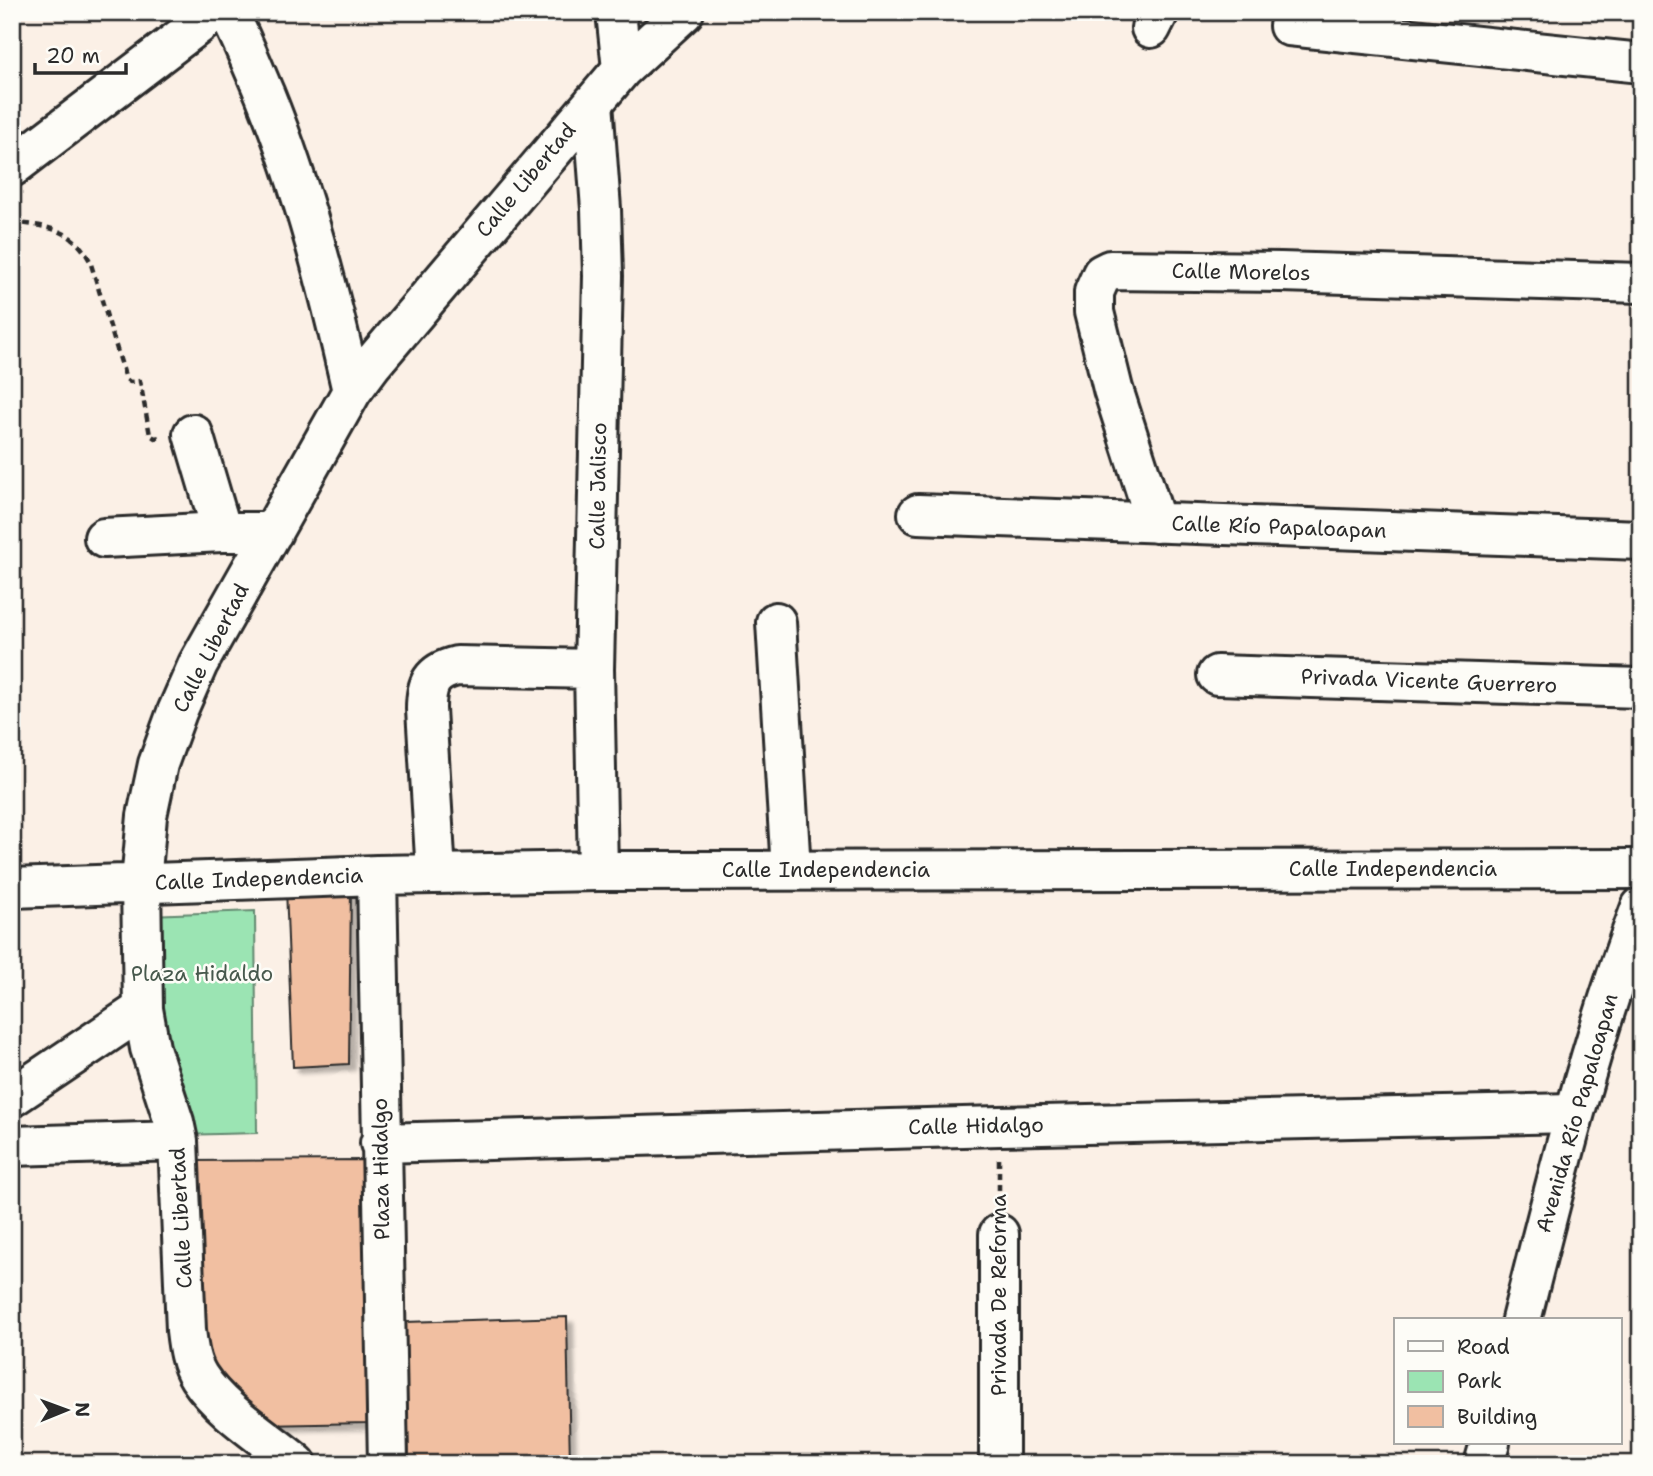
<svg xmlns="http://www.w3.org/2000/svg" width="1653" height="1476" font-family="'Shantell Sans',sans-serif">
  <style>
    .green { fill: #9be4b3; stroke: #63886f; stroke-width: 2 }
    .building { fill: #f1bfa1; stroke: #2b2b2b; stroke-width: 2; filter: url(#shadow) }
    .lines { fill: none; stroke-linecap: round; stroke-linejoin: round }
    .minor-casing { stroke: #2b2b2b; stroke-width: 44 }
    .major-casing { stroke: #2b2b2b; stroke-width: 44 }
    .path { stroke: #2b2b2b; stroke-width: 4.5; stroke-dasharray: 7 5; stroke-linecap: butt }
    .minor { stroke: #fdfcf7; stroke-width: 38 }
    .major { stroke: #fdfcf7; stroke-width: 38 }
    .labels { text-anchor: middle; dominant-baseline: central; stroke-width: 5; stroke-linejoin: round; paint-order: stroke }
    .street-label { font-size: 21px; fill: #2b2b2b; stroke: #fdfcf7 }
    .park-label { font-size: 21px; fill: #47594d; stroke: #fdfcf7 }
  </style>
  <defs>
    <filter id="shadow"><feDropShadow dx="6" dy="6" stdDeviation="2" flood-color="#0004"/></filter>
  </defs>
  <rect width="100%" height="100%" fill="#fbf0e6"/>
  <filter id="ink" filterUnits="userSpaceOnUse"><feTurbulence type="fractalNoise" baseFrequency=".0143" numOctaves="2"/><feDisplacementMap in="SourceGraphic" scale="14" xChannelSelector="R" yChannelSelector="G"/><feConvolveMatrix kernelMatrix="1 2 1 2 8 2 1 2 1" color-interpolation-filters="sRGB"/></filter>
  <g filter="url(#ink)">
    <path class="green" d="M255 911 257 1133 180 1135 148 915Z"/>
    <path class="building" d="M351 887 349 1064 293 1067 286 888Z
      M364 1160 369 1423 262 1425 199 1346 190 1161Z
      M567 1317 570 1464H409L405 1322Z"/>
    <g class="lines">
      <g class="minor-casing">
        <path id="minor" d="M228 12C242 39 253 67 265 95 304 191 329 290 352 391
          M616 12 622 69
          M1289 26 1641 63
          M1151 28 1159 12
          M593 103 601 209 603 276 594 669 598 871
          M12 167 215 12
          M193 434 222 532
          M918 514 1641 540
          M1156 523 1113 389 1094 312V292L1102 274 1110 270 1281 272 1641 283
          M104 538 222 532H273
          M776 622 791 870
          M1217 675 1641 688
          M436 874 426 709C426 684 431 672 457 666L594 669
          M377 875 388 1464
          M12 888 377 875 598 871 1641 869
          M12 1097 143 1009
          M380 1143 999 1126 1573 1113
          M12 1146 178 1141
          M297 1464C266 1438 221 1411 199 1377 190 1363 188 1347 186 1330L178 1141 174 1122 150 1048 143 1009 141 882 147 816 158 764 177 712 198 664 352 391 372 364 622 69 684 12
          M999 1464V1234"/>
      </g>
      <g class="major-casing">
        <path id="major" d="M1521 1320C1556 1181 1590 1042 1641 907
          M1484 1464 1490 1443"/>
      </g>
      <path class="path" d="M12 222C47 227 72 227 90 261L126 379 130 382 140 381 150 435 155 438 160 437
        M999 1202V1158"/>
      <use href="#minor" class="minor"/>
      <use href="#major" class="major"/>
    </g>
  </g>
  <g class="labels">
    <g class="street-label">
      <text transform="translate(526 180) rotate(-50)">Calle Libertad</text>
      <text transform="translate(1241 272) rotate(1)">Calle Morelos</text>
      <text transform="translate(598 486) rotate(-89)">Calle Jalisco</text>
      <text transform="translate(1279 527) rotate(2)">Calle Río Papaloapan</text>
      <text transform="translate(211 648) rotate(-63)">Calle Libertad</text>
      <text transform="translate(1429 681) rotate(2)">Privada Vicente Guerrero</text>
      <text x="1393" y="869">Calle Independencia</text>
      <text x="826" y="870">Calle Independencia</text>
      <text transform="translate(259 879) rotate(-2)">Calle Independencia</text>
      <text transform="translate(1577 1113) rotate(-74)">Avenida Río Papaloapan</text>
      <text transform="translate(976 1126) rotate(-1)">Calle Hidalgo</text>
      <text transform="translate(381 1169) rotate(-91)">Plaza Hidalgo</text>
      <text transform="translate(181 1218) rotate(-93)">Calle Libertad</text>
      <text transform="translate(999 1295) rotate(-90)">Privada De Reforma</text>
    </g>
    <g class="park-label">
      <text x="202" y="974">Plaza Hidaldo</text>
    </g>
  </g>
  <rect width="1653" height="1476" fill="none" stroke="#fdfcf7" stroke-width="42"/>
  <rect x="21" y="21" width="1611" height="1434" fill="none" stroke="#2b2b2b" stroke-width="2.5" filter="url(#ink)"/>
  <rect x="1394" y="1318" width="228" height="126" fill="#fdfcf7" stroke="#a9a8a5" stroke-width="2"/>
  <rect x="1408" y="1341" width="35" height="10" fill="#fdfcf7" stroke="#a9a8a5" stroke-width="2"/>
  <text x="1457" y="1354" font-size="21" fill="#2b2b2b">Road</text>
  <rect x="1408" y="1371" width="35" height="21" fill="#9be4b3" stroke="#a9a8a5" stroke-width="2"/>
  <text x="1457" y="1388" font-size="21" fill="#2b2b2b">Park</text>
  <rect x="1408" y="1406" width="35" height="21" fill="#f1bfa1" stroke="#a9a8a5" stroke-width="2"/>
  <text x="1457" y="1424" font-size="21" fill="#2b2b2b">Building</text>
  <g transform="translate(66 1410) rotate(89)" stroke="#fdfcf7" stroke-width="5" paint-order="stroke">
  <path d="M0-5L12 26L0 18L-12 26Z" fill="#2b2b2b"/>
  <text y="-10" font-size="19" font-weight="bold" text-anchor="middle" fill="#2b2b2b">N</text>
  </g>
  <path d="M35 63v10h91v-10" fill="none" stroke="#2b2b2b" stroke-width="3.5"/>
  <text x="46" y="63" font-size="21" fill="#2b2b2b" stroke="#fdfcf7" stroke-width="5" paint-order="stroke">20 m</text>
</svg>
